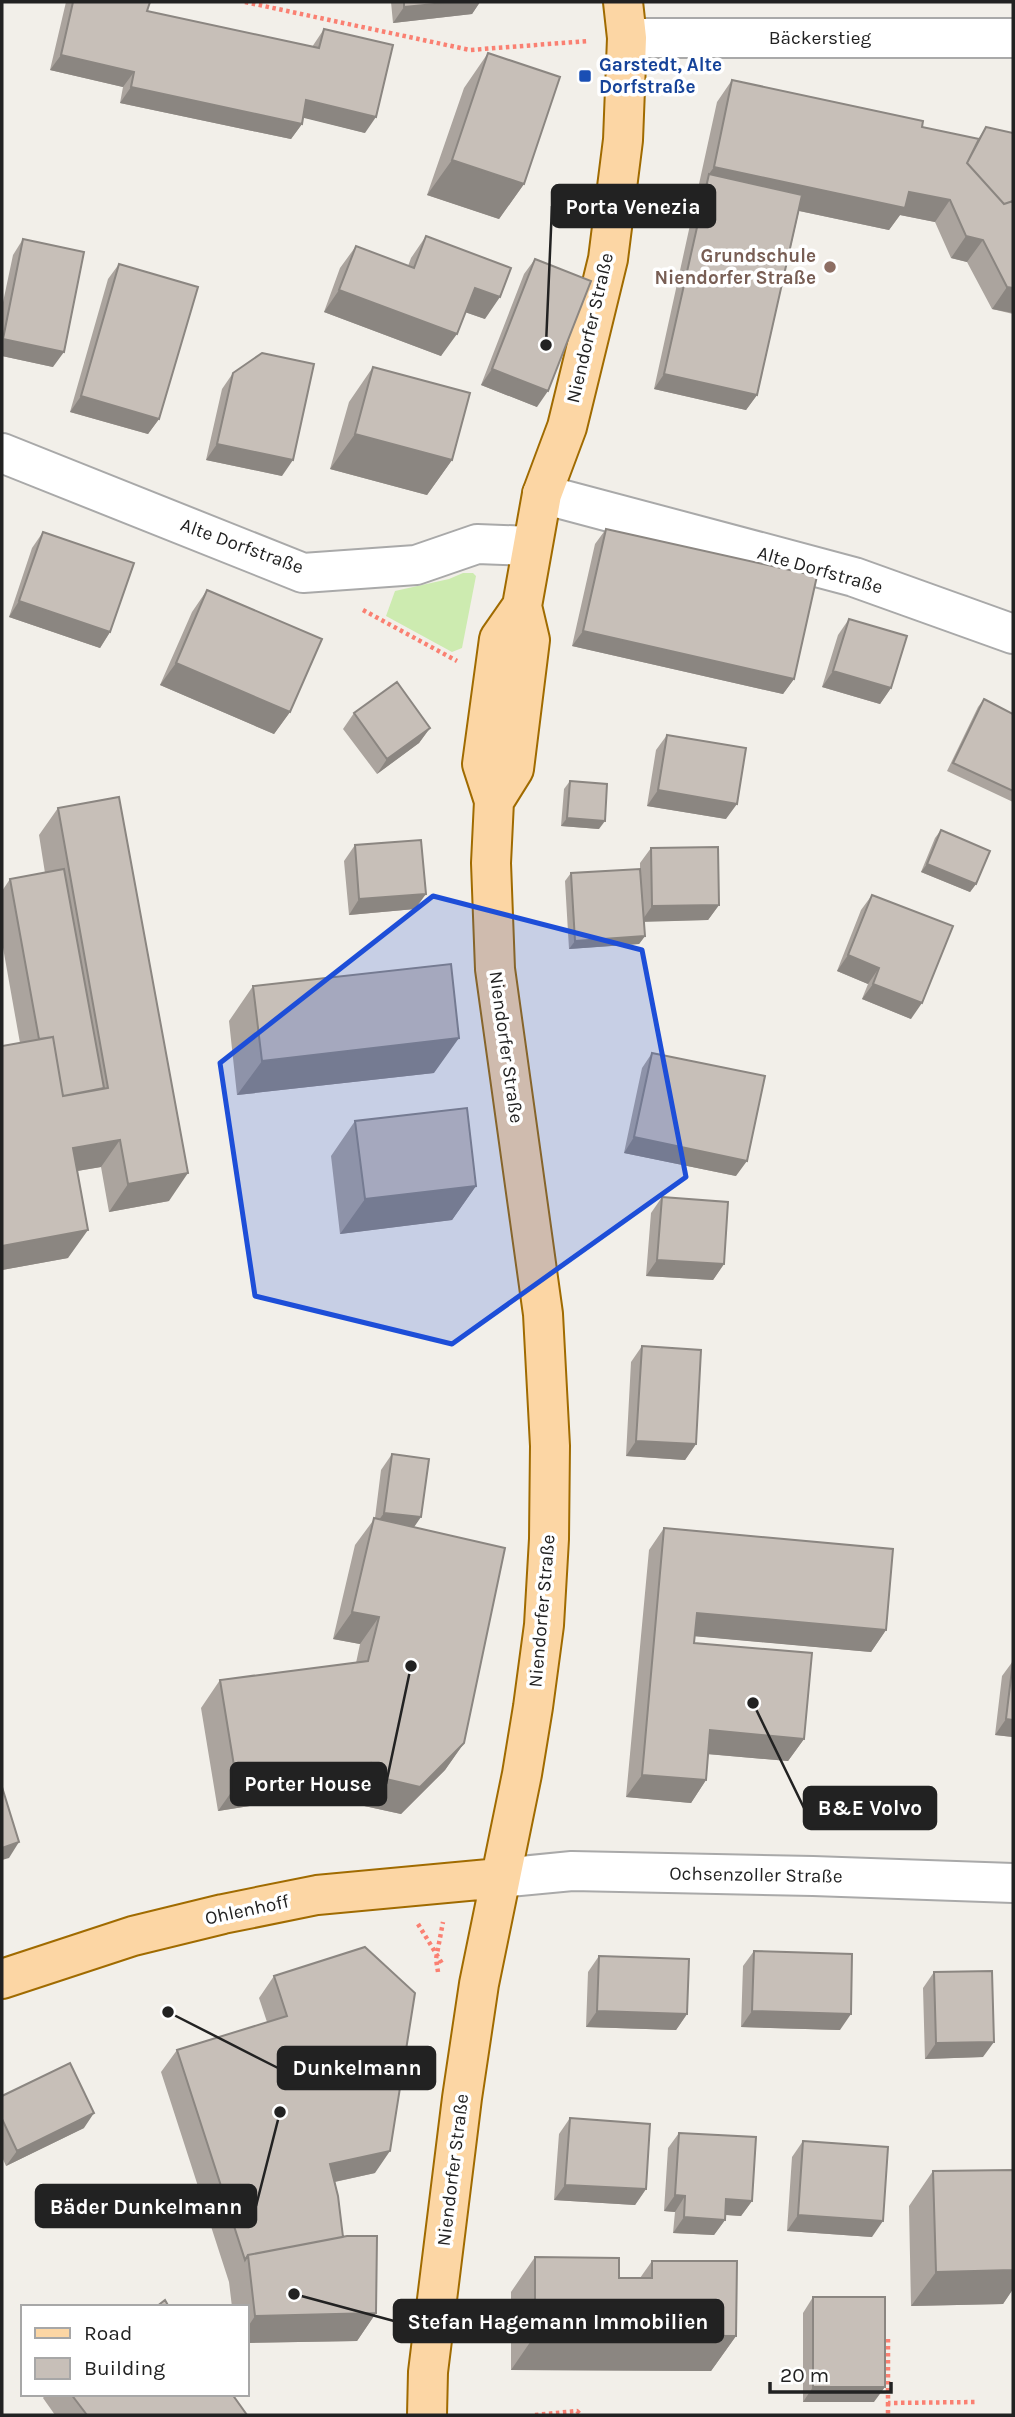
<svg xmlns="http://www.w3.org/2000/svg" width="1015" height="2417" font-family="Karla,sans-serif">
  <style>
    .grass { fill: #cdebb0 }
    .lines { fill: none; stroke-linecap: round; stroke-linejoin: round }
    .minor-casing { stroke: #a9a9a9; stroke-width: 42 }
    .major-casing { stroke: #a06b00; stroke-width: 42 }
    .path { stroke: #fa8072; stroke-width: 4.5; stroke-dasharray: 3.5 3.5; stroke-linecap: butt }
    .minor { stroke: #fff; stroke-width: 38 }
    .major { stroke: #fcd6a4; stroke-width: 38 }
    .wall { fill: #aba49e }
    .shaded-wall { fill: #8b8681 }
    .building { fill: #c7bfb8; stroke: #8b8681; stroke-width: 2 }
    .marked { fill: #1d4ed8; fill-opacity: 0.2; stroke: #1d4ed8; stroke-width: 5; stroke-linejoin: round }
    .transit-dot { fill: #1a4fb4; stroke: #fff; stroke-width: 2.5 }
    .education-dot { fill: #8d6e63; stroke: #fff; stroke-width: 2.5 }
    .labels { text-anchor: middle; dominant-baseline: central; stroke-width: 7; stroke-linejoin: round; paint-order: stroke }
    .street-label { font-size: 19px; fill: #222; stroke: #fff }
    .transit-label { font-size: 19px; font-weight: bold; fill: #164399; stroke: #fff; text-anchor: start }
    .education-label { font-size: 19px; font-weight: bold; fill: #785e54; stroke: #fff; text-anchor: end }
    .leader { fill: none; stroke: #222; stroke-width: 2.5 }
    .callout-dot { fill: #222; stroke: #fff; stroke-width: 2.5 }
    .callout { fill: #222; stroke: #222; stroke-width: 2.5 }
    .callout-label { font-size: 21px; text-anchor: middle; font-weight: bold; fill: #fff }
  </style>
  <rect width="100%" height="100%" fill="#f2efe9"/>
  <path class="grass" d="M463 573H473L476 576 462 648 452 652 386 616 395 591 449 579Z"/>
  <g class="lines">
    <g class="minor-casing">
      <path id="minor" d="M627 38H1013
        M2 453 303 573 416 565 477 544 532 546
        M542 494 854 577 1013 634
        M500 1878 572 1871 813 1876 1013 1883"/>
    </g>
    <g class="major-casing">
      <path id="major" d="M494 801 514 769 530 640 522 606 542 494 567 427 608 259 623 140 627 38 623 2
        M2 1979 133 1936 223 1914 317 1895 500 1878
        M427 2415 428 2372 462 2098 479 1984 522 1774 533 1707 544 1625 549 1539 550 1446 543 1314 495 969 491 863 494 801 482 764 499 639 522 606"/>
    </g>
    <path class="path" d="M245 2 470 50 588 41
      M363 610 457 661
      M418 1924 443 1965
      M438 1972 436 1959 443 1922
      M888 2339V2403L975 2402
      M888 2403V2415
      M535 2415 577 2411 581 2415"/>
    <use href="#minor" class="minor"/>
    <use href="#major" class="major"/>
  </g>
  <path class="wall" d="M66 2H150L147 11 312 47 324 29 365 133 303 117 302 124 291 139 120 103 123 87 50 70Z
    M391 2H480L472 14 393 23Z
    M488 53 524 184 499 219 427 195 464 88Z
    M732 80 922 127 978 139 986 127 1013 133V314L992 309 967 262 951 258 935 222 900 215 889 230 799 211 757 395 746 410 654 389 717 102Z
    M426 236 485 319 465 312 441 356 324 312 340 268 356 246 408 266 411 258Z
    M23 239 53 367 2 356V307L13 255Z
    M535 259 537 407 481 385 524 274Z
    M119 264 159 419 148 434 70 412 108 279Z
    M373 367 452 460 427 495 330 469 349 402Z
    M233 373 282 476 206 460 222 389Z
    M606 529 794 679 783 694 572 646 595 544Z
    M43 532 110 632 100 648 9 617 32 548Z
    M207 590 290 712 274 734 160 685 192 612Z
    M849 619 891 688 880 704 822 687 838 635Z
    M984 699 1013 714V802L947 771 978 707Z
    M354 713 430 728 419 743 377 774 343 729Z
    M667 735 726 819 647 806 656 750Z
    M570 781 599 829 561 826 564 789Z
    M58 808 169 1201 109 1212 101 1167 77 1171 68 1258 2 1270V1046L20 1043 2 942V891L10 879 45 873 39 835Z
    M941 830 976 884 970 892 921 872 935 838Z
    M355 845 415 909 349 915 344 861Z
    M651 848 719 905 708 920 644 921 645 936 639 944 569 949 565 881 571 873 640 869V863Z
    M872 895 911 1019 862 999 868 984 837 971 861 910Z
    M253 986 434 1073 237 1095 229 1021Z
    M652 1053 736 1176 624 1153 642 1068Z
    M355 1121 476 1186 452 1220 340 1234 331 1156Z
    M662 1197 724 1264 713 1280 646 1276 651 1213Z
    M642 1346 696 1444 685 1460 626 1456 631 1362Z
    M392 1454 414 1527 464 1743 445 1770 401 1814 346 1802 351 1790 218 1811 201 1708 220 1680 356 1663 360 1644 333 1639 355 1545 375 1518 381 1470Z
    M664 1528 886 1630 871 1652 695 1636 694 1643 804 1739 788 1761 708 1754 706 1780 691 1803 626 1797 649 1550Z
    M1013 1661V1737L995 1735 1002 1676Z
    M754 1951 840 2030 741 2027 743 1966Z
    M599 1956 687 2014 676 2030 586 2027 588 1972Z
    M934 1972 983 2057 925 2059 923 1988Z
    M274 1976 375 2173 335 2182 343 2237 376 2313 357 2341 247 2343V2307H232L229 2282 161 2072 177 2050 267 2022 259 1998Z
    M2 2096 84 2128 6 2166 2 2157Z
    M570 2118 646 2189 635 2205 554 2200 559 2134Z
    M679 2133 752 2201 741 2216 725 2215V2220L714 2235 673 2233 675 2212 664 2211 668 2148Z
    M803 2141 872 2237 787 2231 792 2157Z
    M1013 2170V2289L1003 2304 911 2306 909 2206 933 2171Z
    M535 2257 619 2278H640L652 2261 736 2336 711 2371 511 2370V2292Z
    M813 2297 874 2402H803V2313Z
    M46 2394H232L247 2415H55L43 2398Z"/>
  <path class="shaded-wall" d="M455 2H480L472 14 393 23 404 7Z
    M61 55 134 72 123 87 50 70Z
    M131 87 302 124 291 139 120 103Z
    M306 100 376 117 365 133 296 116Z
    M452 160 524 184 499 219 427 195Z
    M714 167 909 192 950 200 935 222 900 215 889 230 706 191 709 174Z
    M966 236 983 240 967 262 951 258Z
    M1007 287 1013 288V313L992 309Z
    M475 288 500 297 485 319 459 310Z
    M339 290 457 334 441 356 324 312Z
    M3 339 64 352 53 367 2 356V340Z
    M492 369 548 391 537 407 481 385Z
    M664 374 757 395 746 410 654 389Z
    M81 396 159 419 148 434 70 412Z
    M355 434 452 460 427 495 330 469Z
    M217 444 293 460 282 476 206 460Z
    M19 601 110 632 100 648 9 617Z
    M583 631 794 679 783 694 572 646Z
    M176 663 290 712 274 734 160 685Z
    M833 671 891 688 880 704 822 687Z
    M430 728 419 743 377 774 387 759Z
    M658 790 737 804 726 819 647 806Z
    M567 818 605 821 599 829 561 826Z
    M927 864 976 884 970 892 921 872Z
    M426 894 415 909 349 915 359 899Z
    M719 905 708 920 641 922 652 906Z
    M645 936 639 944 569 949 575 941Z
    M848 955 879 968 868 984 837 971Z
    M873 984 922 1003 911 1019 862 999Z
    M459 1038 434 1073 237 1095 262 1061Z
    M634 1137 747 1161 736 1176 624 1153Z
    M120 1140 101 1167 53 1175 73 1148Z
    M188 1173 169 1201 109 1212 128 1184Z
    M476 1186 452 1220 340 1234 365 1199Z
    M88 1230 68 1258 2 1270V1246Z
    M657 1260 724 1264 713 1280 646 1276Z
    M636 1441 696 1444 685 1460 626 1456Z
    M384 1513 421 1517 410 1533 373 1528Z
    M352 1612 379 1617 360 1644 333 1639Z
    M697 1613 886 1630 871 1652 681 1635Z
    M1006 1719 1013 1720V1737L995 1735Z
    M710 1730 804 1739 788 1761 695 1753Z
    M464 1743 445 1770 401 1814 346 1802 365 1774Z
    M370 1763 351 1790 218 1811 237 1784Z
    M642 1775 706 1780 691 1803 626 1797Z
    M19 1842 9 1858 2 1860V1848Z
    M597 2011 687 2014 676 2030 586 2027Z
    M752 2011 851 2014 840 2030 741 2027Z
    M994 2042 983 2057 925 2059 936 2043Z
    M94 2113 84 2128 6 2166 17 2151Z
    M390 2151 375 2173 315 2186 330 2164Z
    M565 2185 646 2189 635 2205 554 2200Z
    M675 2195 685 2196 675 2212 664 2211Z
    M726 2199 752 2201 741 2216 715 2214Z
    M798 2215 883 2221 872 2237 787 2231Z
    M684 2217 725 2220 714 2235 673 2233Z
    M1013 2270V2289L1003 2304 911 2306 936 2272Z
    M376 2313 357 2341 247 2343V2328L255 2316Z
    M535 2335 736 2336 711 2371 511 2370Z
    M813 2387H885L874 2402H803Z"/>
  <path class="building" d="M73 2H150L147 11 319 48 324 29 393 45 376 117 306 100 302 124 131 87 134 72 61 55Z
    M404 2H455L404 7Z
    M488 53 560 77 524 184 452 160Z
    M732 80 923 121 922 127 979 139 967 163 1004 204 1013 201V288L1007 287 983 240 966 236 950 200 909 192 905 208 714 167Z
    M986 127 1013 133V201L1004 204 967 163Z
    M709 174 802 195 757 395 664 374Z
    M426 236 511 268 500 297 475 288 457 334 339 290 356 246 414 268Z
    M23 239 84 252 64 352 3 339Z
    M535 259 591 281 548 391 492 369Z
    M119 264 198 287 159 419 81 396Z
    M262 353 314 364 293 460 217 444 233 373Z
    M373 367 470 393 452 460 355 434Z
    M606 529 817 576 794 679 583 631Z
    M43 532 134 563 110 632 19 601Z
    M207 590 322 639 290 712 176 663Z
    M849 619 907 636 891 688 833 671Z
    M397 682 430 728 387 759 354 713Z
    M984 699 1013 714V791L953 763Z
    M667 735 746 748 737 804 658 790Z
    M570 781 607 784 605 821 567 818Z
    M119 797 188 1173 128 1184 120 1140 73 1148 88 1230 2 1246V1046L53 1037 63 1096 108 1088 58 808Z
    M941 830 990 851 976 884 927 864Z
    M421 840 426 894 359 899 355 845Z
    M718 847 719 905 652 906 651 848Z
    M64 869 104 1088 63 1096 53 1037 39 1039 10 879Z
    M640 869 645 936 575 941 571 873Z
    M872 895 953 926 922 1003 873 984 879 968 848 955Z
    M451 964 459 1038 262 1061 253 986Z
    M652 1053 765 1076 747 1161 634 1137Z
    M467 1108 476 1186 365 1199 355 1121Z
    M662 1197 728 1202 724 1264 657 1260Z
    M642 1346 701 1350 696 1444 636 1441Z
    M392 1454 429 1459 421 1517 384 1513Z
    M374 1518 505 1548 464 1743 420 1787 365 1774 370 1763 237 1784 220 1680 368 1661 379 1617 352 1612Z
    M664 1528 893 1549 886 1630 697 1613 694 1643 812 1653 804 1739 710 1730 706 1780 642 1775Z
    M1013 1661V1720L1006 1719Z
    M2 1787 19 1842 2 1848Z
    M365 1947 415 1993 390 2151 330 2164 338 2196 343 2237 248 2255 245 2260 177 2050 287 2016 274 1976Z
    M754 1951 852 1954 851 2014 752 2011Z
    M599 1956 689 1959 687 2014 597 2011Z
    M992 1971 994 2042 936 2043 934 1972Z
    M70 2063 94 2113 17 2151 2 2119V2096Z
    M570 2118 650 2124 646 2189 565 2185Z
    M679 2133 756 2137 752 2201 726 2199 725 2220 684 2217 685 2196 675 2195Z
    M803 2141 888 2147 883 2221 798 2215Z
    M1013 2170V2270L936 2272 933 2171Z
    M347 2236H377L376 2313 255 2316 248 2255Z
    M535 2257 619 2258V2278H652V2261H737L736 2336 535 2335Z
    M813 2297H885V2387H813Z
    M165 2300 169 2307H156Z
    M71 2394H232L247 2415H87Z"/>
  <path class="marked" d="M433 896 642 950 686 1177 452 1344 255 1296 220 1063Z"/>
  <rect class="transit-dot" x="578" y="69" width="14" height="14" rx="3.5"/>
  <circle class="education-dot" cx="830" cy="267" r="7"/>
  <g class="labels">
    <g class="street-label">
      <text x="820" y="38">Bäckerstieg</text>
      <text transform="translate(590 328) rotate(-77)">Niendorfer Straße</text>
      <text transform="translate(242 546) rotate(20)">Alte Dorfstraße</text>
      <text transform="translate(820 570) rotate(16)">Alte Dorfstraße</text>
      <text transform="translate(506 1047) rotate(82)">Niendorfer Straße</text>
      <text transform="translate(542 1611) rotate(-85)">Niendorfer Straße</text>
      <text transform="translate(756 1875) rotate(1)">Ochsenzoller Straße</text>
      <text transform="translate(247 1910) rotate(-12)">Ohlenhoff</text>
      <text transform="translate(453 2170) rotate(-83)">Niendorfer Straße</text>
    </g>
    <g class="transit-label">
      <text x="599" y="65">Garstedt, Alte<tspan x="599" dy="22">Dorfstraße</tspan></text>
    </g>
    <g class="education-label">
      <text x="816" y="256">Grundschule<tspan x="816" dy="22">Niendorfer Straße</tspan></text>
    </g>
  </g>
  <path class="leader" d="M546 345L552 206M411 1666L386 1784M753 1703L804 1808M168 2012L278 2068M280 2112L256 2206M294 2294L394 2321"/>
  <g class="callout-dot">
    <circle cx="546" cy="345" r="7"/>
    <circle cx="411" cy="1666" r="7"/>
    <circle cx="753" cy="1703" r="7"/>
    <circle cx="168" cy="2012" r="7"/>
    <circle cx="280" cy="2112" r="7"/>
    <circle cx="294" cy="2294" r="7"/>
  </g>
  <g class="callout">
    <rect x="552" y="185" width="163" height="42" rx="7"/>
    <rect x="231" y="1763" width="155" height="42" rx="7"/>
    <rect x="804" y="1787" width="132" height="42" rx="7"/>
    <rect x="278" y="2047" width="157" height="42" rx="7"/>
    <rect x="36" y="2185" width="220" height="42" rx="7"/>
    <rect x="394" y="2300" width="329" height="42" rx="7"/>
  </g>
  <g class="callout-label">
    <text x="633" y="214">Porta Venezia</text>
    <text x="308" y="1791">Porter House</text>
    <text x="870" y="1815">B&amp;E Volvo</text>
    <text x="357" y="2075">Dunkelmann</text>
    <text x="146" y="2214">Bäder Dunkelmann</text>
    <text x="558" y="2329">Stefan Hagemann Immobilien</text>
  </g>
  <rect width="1015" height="2417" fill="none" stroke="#222222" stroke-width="7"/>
  <rect x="21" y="2305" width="228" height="91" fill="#ffffff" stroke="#a7a7a7" stroke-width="2"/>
  <rect x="35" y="2328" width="35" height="10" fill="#fcd6a4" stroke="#a7a7a7" stroke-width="2"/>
  <text x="84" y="2340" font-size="21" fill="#222222">Road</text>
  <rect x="35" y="2358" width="35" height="21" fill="#c7bfb8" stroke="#a7a7a7" stroke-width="2"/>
  <text x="84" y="2375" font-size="21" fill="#222222">Building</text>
  <path d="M770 2382v10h121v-10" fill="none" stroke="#222222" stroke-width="3.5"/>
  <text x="780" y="2382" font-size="21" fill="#222222" stroke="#ffffff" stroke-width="5" paint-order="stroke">20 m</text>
</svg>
